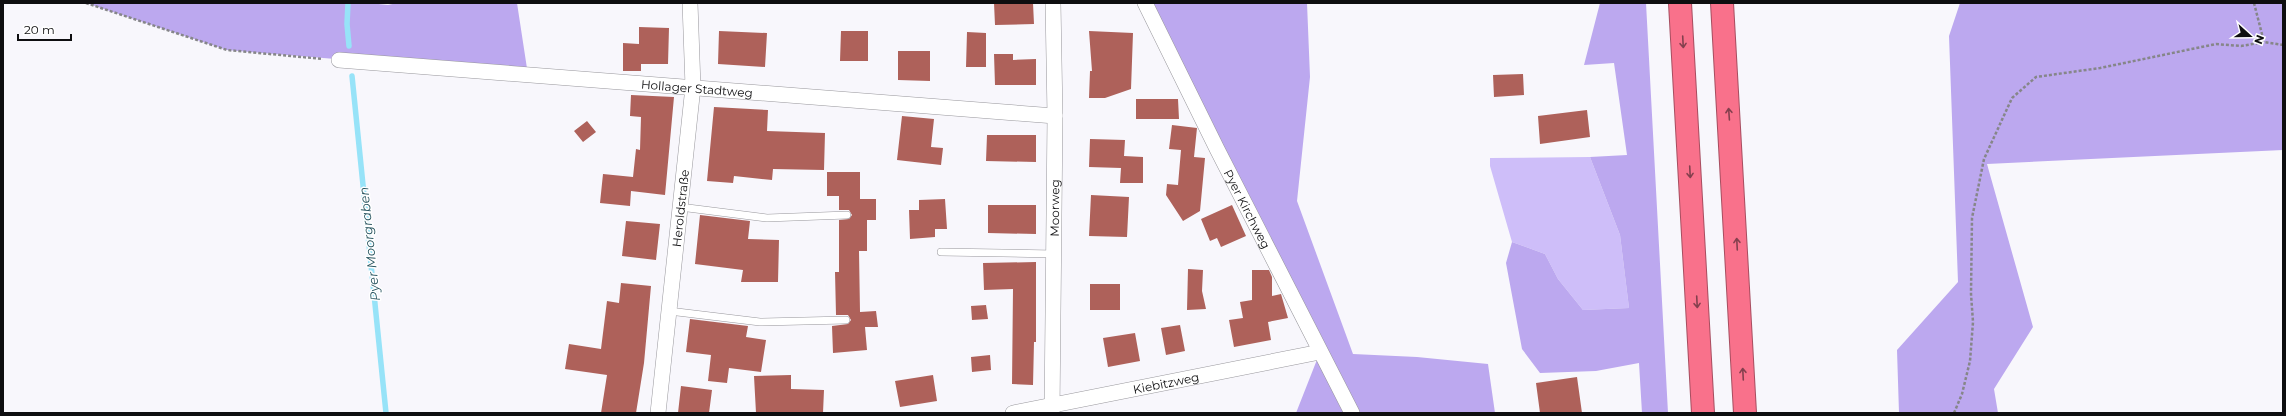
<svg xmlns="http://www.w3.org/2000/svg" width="2286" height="416" font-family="Montserrat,sans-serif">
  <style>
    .green { fill: #cebef9 }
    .forest { fill: #bca8ef }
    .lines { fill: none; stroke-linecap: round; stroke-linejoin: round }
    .stream { stroke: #97e3f8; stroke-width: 5.5 }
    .building { fill: #ae615a }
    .lane-casing { stroke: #98979c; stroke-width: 8 }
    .street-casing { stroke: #98979c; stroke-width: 16 }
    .highway-casing { stroke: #a74e60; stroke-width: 24 }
    .path { stroke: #868689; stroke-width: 2.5; stroke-dasharray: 3 2; stroke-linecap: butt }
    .lane { stroke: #fff; stroke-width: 7 }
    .street { stroke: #fff; stroke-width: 15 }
    .highway { stroke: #f9718b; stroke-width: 22 }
    .oneway { stroke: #84404e }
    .labels { text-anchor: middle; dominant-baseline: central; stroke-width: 3; stroke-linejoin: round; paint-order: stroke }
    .street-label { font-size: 12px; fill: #0e0e10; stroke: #fff }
    .water-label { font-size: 13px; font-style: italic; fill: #26535e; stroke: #fff }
  </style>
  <rect width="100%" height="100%" fill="#f8f7fc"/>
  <path class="green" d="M1590 157 1620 235 1629 308 1583 310 1558 279 1545 254 1512 242 1490 166V158Z"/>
  <path class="forest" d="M86 3H369L388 5 397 3H517L528 75 227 50Z
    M1146 3H1307L1310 77 1297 201 1353 354 1417 357 1488 364 1495 413H1296L1320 352Z
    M1600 3H1646L1668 413H1642L1639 363 1596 371 1540 373 1522 349 1506 263 1512 242 1545 254 1558 279 1583 310 1629 308 1620 235 1590 157 1627 155 1614 63 1584 65Z
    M1960 3H2283V150L1987 164 2033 327 1994 389 1998 413H1899L1897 350 1958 282 1949 36Z"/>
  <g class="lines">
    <path class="stream" d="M348 3 347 24 349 46
      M352 76 386 413"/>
  </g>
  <path class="building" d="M994 3H1033L1034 24 995 25Z
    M639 27 669 28 668 64H641V71H623V43L639 44Z
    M719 31 767 33 765 67 718 64Z
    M841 31H868V61H840Z
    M1089 31 1133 33 1131 89 1105 98H1089L1090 71H1092Z
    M967 32 986 33V67H966Z
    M898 51H930V81L898 80Z
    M994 54H1013V60L1036 59V85H995Z
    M1523 74 1524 95 1494 97 1493 75Z
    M631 95 674 97 665 195 631 191 630 206 600 203 603 174 633 177 636 149 640 150 641 117 630 116Z
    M1136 99H1178L1179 119H1136Z
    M714 107 768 110 767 131 825 133 824 170 773 169 772 180 734 176 733 183 707 181Z
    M1587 110 1590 137 1540 144 1538 116Z
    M902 116 934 119 931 147 943 148 941 165 897 160Z
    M587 121 596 132 583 142 574 131Z
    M1172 125 1197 128 1194 157 1205 158 1200 211 1183 221 1166 195 1167 184 1178 185 1181 150 1169 149Z
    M987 135H1036V162L986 161Z
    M1090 139 1125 140 1124 156 1143 157V183H1120L1121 168 1089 167Z
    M827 172H860V199H876V220H867V251H859L860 312 876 311 878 327H865L867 350 833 353 832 326 848 324 851 320 848 315H836L835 272H839V220L849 219 852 215 849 210H839V196H827Z
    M1091 195 1129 197 1127 237 1089 236Z
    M945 199 947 229H935V237L910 239 909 210H919V200Z
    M988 205H1036V234L988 233Z
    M1232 205 1246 236 1221 247 1217 238 1210 241 1201 219Z
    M700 215 750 221 748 239 779 240 778 282H741L743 270 695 264Z
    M626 221 660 224 656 260 622 256Z
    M1036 262V342H1034L1033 385 1012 384 1013 289 984 290 983 263Z
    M1188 269 1203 270 1202 291 1206 309 1187 310Z
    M1252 270H1269L1272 277V296L1281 294 1288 318 1268 322 1271 340 1234 347 1229 320 1243 318 1240 302 1252 300Z
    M621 283 651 286 644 363 636 413H601L607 375 565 369 569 344 601 349 607 301 619 303Z
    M1090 284H1120V310H1090Z
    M986 305 988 319 972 320 971 306Z
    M690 319 748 326 746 337 766 340 761 372 729 368 727 383 708 381 711 355 686 352Z
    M1180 325 1185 351 1166 355 1161 328Z
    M1135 333 1140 361 1108 367 1103 338Z
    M990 355 991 370 972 372 971 357Z
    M791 375V389L824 390 823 413H756L754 376Z
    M933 375 937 401 900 407 895 381Z
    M1577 377 1582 413H1540L1536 383Z
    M681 386 712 390 709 413H678Z"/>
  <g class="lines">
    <g class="lane-casing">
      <path id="lane" d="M680 207 767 218 847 215
        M941 252 1054 254
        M669 311 760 322 846 320"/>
    </g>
    <g class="street-casing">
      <g id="street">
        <path id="s1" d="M1145 3 1217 149 1352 413"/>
        <path id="s2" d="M339 60 1055 116"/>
        <path id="s3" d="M658 413 693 87 690 3"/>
        <path id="s4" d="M1013 413 1320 352"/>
        <path id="s5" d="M1052 413 1055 116 1053 3"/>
      </g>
    </g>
    <g class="highway-casing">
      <path id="highway" d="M1680 3 1703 413
        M1722 3 1745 413"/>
    </g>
    <path class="path" d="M86 3 227 50 323 59
      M2254 3 2264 42
      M1954 413 1962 394 1970 361 1973 322 1971 294 1972 218 1984 159 2012 98 2036 77 2100 68 2216 44 2241 46 2264 42 2283 45"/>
    <use href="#lane" class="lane"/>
    <use href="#street" class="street"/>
    <use href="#highway" class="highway"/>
  </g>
  <defs><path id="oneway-shaft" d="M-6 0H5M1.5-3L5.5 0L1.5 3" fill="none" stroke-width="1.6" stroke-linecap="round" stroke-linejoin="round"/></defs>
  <g class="oneway">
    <use href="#oneway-shaft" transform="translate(1683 42) rotate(87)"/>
    <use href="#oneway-shaft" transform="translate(1729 114) rotate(-94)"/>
    <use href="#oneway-shaft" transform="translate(1690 172) rotate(87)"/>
    <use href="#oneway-shaft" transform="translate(1737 244) rotate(-93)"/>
    <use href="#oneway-shaft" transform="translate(1697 302) rotate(87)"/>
    <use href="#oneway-shaft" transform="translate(1743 374) rotate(-93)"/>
  </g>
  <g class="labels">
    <g class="street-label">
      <text stroke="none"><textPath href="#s2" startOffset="359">Hollager Stadtweg</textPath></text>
      <text stroke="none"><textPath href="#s3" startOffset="206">Heroldstraße</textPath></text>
      <text stroke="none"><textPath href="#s5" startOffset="205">Moorweg</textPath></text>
      <text stroke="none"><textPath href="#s1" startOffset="230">Pyer Kirchweg</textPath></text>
      <text stroke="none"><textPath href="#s4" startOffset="156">Kiebitzweg</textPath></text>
    </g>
    <g class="water-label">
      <text transform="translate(369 244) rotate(-96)">Pyer Moorgraben</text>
    </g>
  </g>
  <rect width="2286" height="416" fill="none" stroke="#0e0e10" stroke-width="8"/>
  <g transform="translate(2250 36) rotate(111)" stroke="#ffffff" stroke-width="3" paint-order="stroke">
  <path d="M0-3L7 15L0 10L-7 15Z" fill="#0e0e10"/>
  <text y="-6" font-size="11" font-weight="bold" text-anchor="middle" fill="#0e0e10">N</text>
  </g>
  <path d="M18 34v6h53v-6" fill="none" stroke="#0e0e10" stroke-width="2"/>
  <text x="24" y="34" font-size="12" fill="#0e0e10" stroke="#ffffff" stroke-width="3" paint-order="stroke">20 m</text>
</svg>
